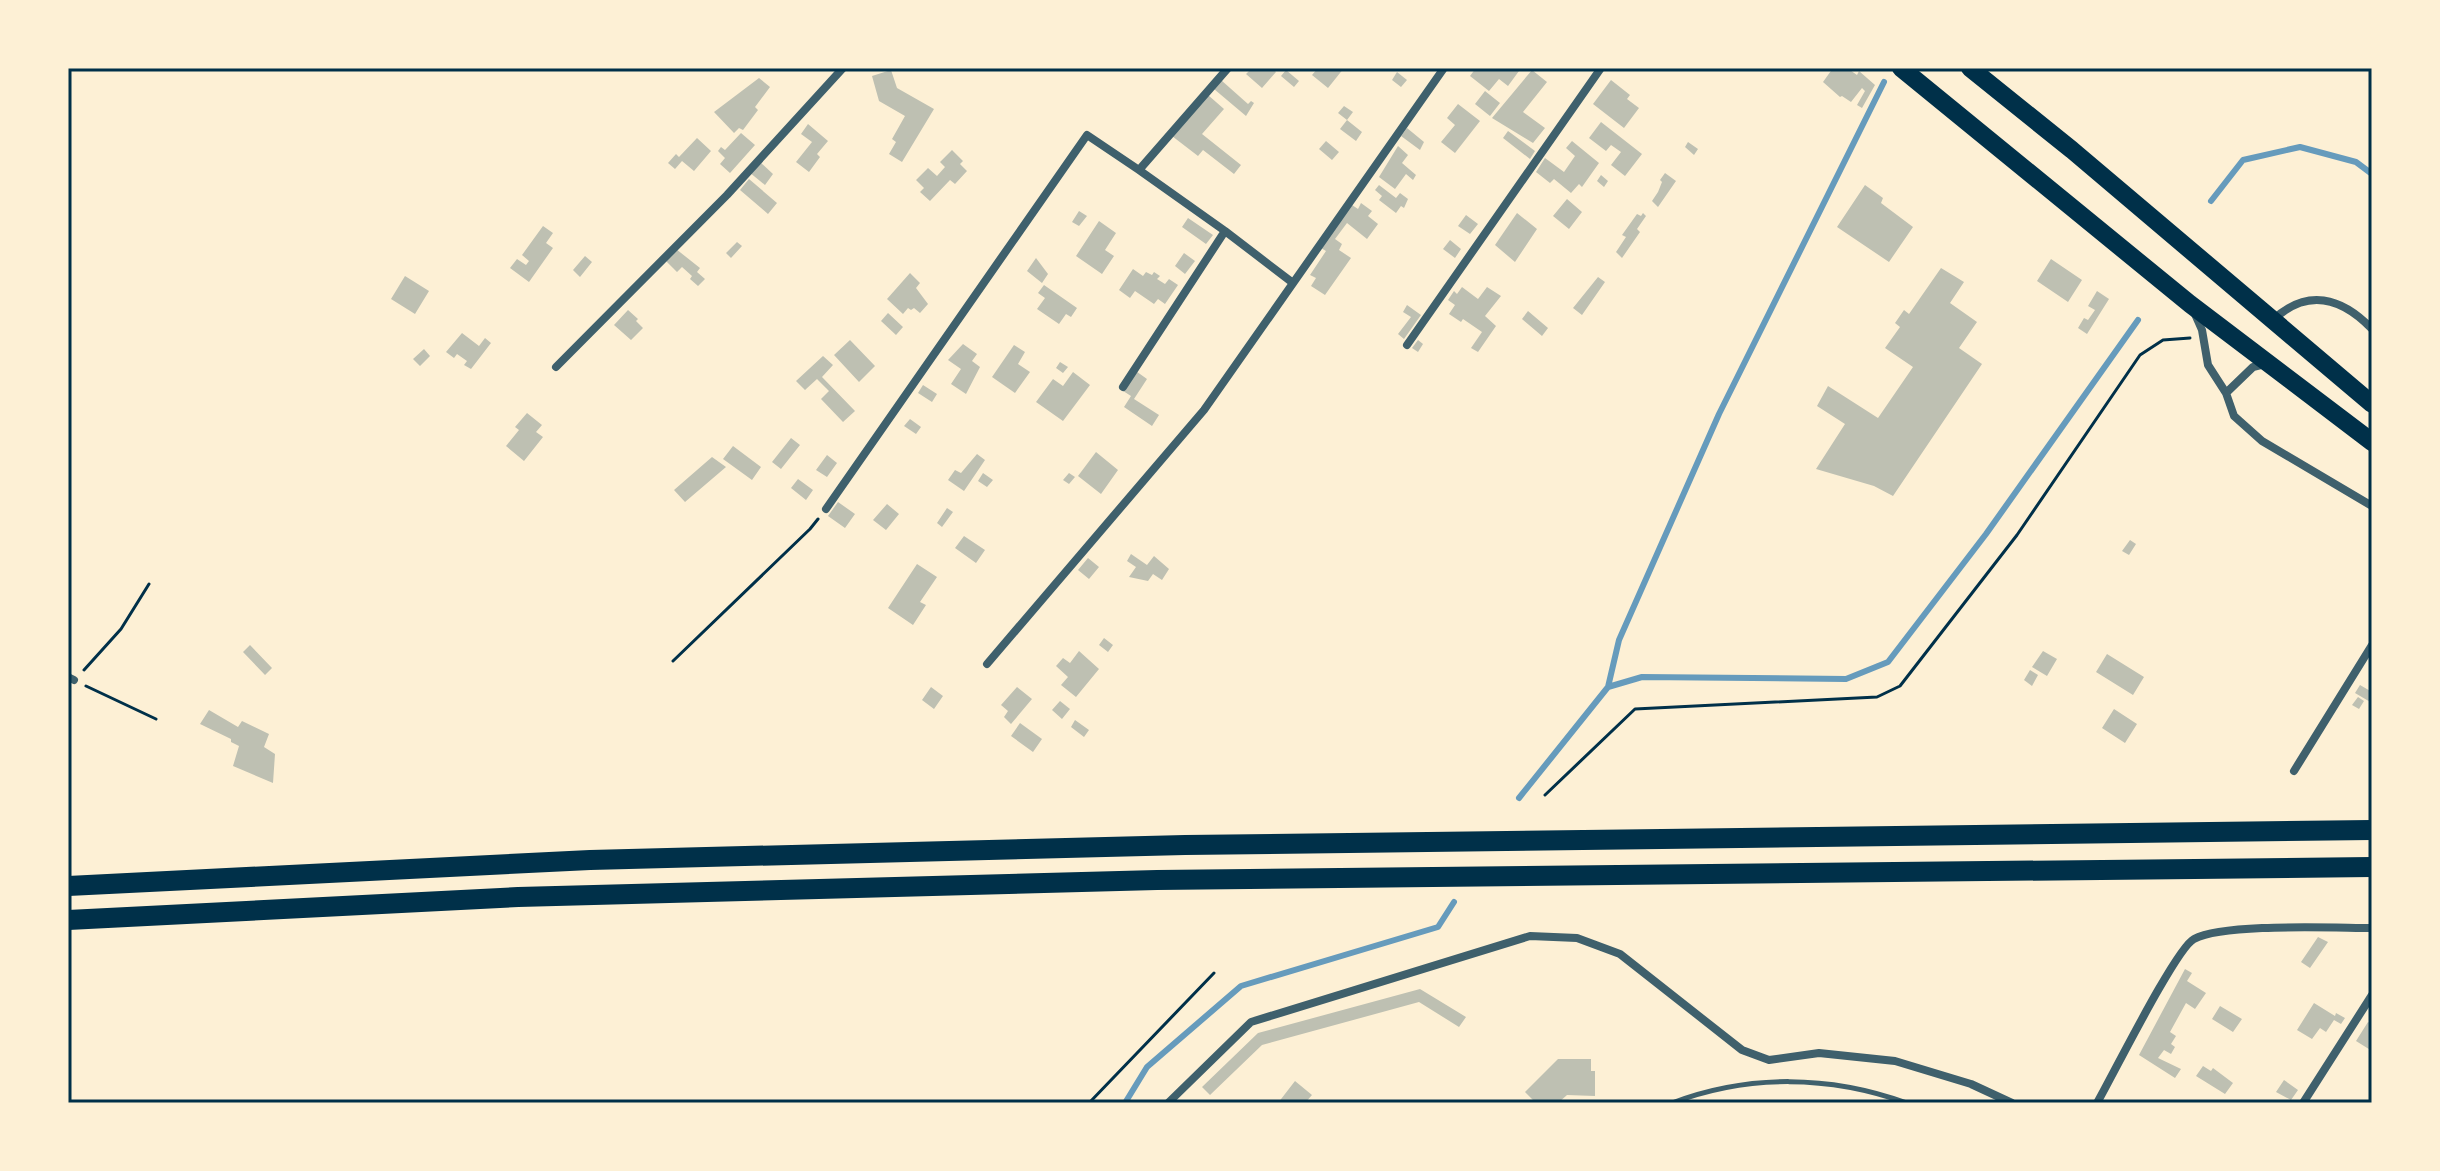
<svg xmlns="http://www.w3.org/2000/svg" width="2440" height="1171" font-family="Signika,sans-serif">
  <style>
    .lines { fill: none; stroke-linecap: round; stroke-linejoin: round }
    .stream { stroke: #669bbc; stroke-width: 6 }
    .building { fill: #bec0b2 }
    .path { stroke: #003049; stroke-width: 3 }
    .service { stroke: #3f606c; stroke-width: 5 }
    .minor { stroke: #3f606c; stroke-width: 8 }
    .primary { stroke: #003049; stroke-width: 18 }
    .motorway { stroke: #003049; stroke-width: 20 }
    .neatline { fill: none; stroke: #003049; stroke-width: 3 }
  </style>
  <rect width="100%" height="100%" fill="#fdf0d5"/>
  <g class="lines">
    <path class="stream" d="M2211 201 2243 160 2300 147 2356 162 2372 174
      M1608 687 1619 640 1719 414 1884 82
      M1519 798 1608 687 1642 677 1846 679 1888 662 1986 534 2138 320
      M1125 1103 1147 1067 1241 986 1438 927 1454 902"/>
  </g>
  <path class="building" d="M1252 68H1272L1276 72 1262 88 1246 74Z
    M1318 68H1344L1328 88 1312 75Z
    M1476 68H1515L1519 71 1508 86 1499 79 1489 91 1470 76Z
    M1833 68H1847L1857 75 1859 71 1875 85 1862 108 1857 105 1865 91 1862 88 1851 102 1842 96 1840 97 1823 82Z
    M891 70 897 88 934 109 902 162 889 154 896 142 892 139 905 116 879 101 872 76Z
    M1286 70 1299 81 1294 87 1281 76Z
    M1532 70 1547 82 1523 112 1545 128 1533 143 1492 118Z
    M1397 72 1407 80 1401 87 1392 80Z
    M759 78 770 87 755 107 758 110 743 130 739 128 734 133 714 112Z
    M1221 80 1248 104 1251 101 1254 103 1246 116 1214 89Z
    M1611 80 1630 95 1627 99 1639 108 1624 128 1593 104Z
    M1485 91 1500 103 1490 116 1475 104Z
    M1208 95 1224 109 1202 134 1241 165 1234 174 1203 150 1198 156 1172 136Z
    M1458 104 1480 121 1455 153 1441 142 1455 125 1447 118Z
    M1344 106 1353 112 1347 120 1338 113Z
    M1347 120 1362 132 1356 141 1340 129Z
    M1601 122 1642 154 1625 176 1611 165 1621 152 1611 145 1606 151 1589 138Z
    M808 124 828 141 817 154 820 157 809 172 796 162 812 142 801 134Z
    M1407 128 1424 142 1420 150 1401 136Z
    M1508 131 1535 151 1530 159 1503 138Z
    M741 133 755 145 730 173 720 164 725 158 718 151 721 147 725 150Z
    M697 138 711 151 694 171 682 161 675 169 668 163 676 154 679 157Z
    M1326 141 1339 152 1332 160 1319 149Z
    M1572 141 1599 163 1582 187 1579 184 1571 193 1554 179 1550 183 1536 172 1545 158 1564 172 1575 156 1566 148Z
    M1688 142 1698 149 1694 155 1685 147Z
    M1398 146 1408 155 1402 163 1416 175 1413 180 1406 174 1395 189 1379 177Z
    M952 150 963 161 960 164 967 171 955 184 950 180 930 201 920 192 924 188 916 180 928 168 937 176 945 167 940 162Z
    M759 161 773 174 765 185 749 172Z
    M1665 173 1676 181 1658 207 1652 201 1658 192 1662 182 1660 180Z
    M1601 175 1608 181 1604 187 1597 181Z
    M749 179 777 203 768 214 740 190Z
    M1379 185 1396 198 1400 193 1408 199 1404 208 1401 206 1396 213 1379 200 1382 196 1375 190Z
    M1865 185 1883 198 1881 203 1913 227 1889 262 1837 227Z
    M1567 199 1582 212 1569 229 1553 216Z
    M1361 203 1372 211 1368 216 1378 224 1367 239 1347 223 1335 239 1342 244 1339 250 1351 258 1325 295 1311 286 1316 278 1310 275 1326 251 1321 248 1352 205 1358 209Z
    M1079 211 1087 216 1079 226 1072 222Z
    M1517 213 1537 229 1515 262 1495 245Z
    M1643 213 1646 216 1637 229 1640 232 1622 258 1616 252 1626 237 1622 235 1637 214 1641 216Z
    M1466 215 1478 224 1470 234 1458 226Z
    M1188 218 1213 235 1206 244 1182 227Z
    M1099 221 1116 233 1105 250 1114 256 1102 274 1076 256Z
    M543 226 553 233 546 243 553 248 529 282 510 268 517 259 526 265 529 261 522 255Z
    M1450 240 1461 249 1455 258 1443 249Z
    M737 242 742 246 731 258 726 253Z
    M676 249 700 268 697 272 705 279 698 286 690 279 692 276 682 267 677 272 666 261Z
    M1184 253 1195 261 1185 274 1175 266Z
    M585 256 592 262 580 277 573 270Z
    M1036 258 1048 274 1042 283 1027 271Z
    M2051 259 2082 280 2068 302 2037 281Z
    M1941 268 1964 282 1950 303 1977 322 1959 348 1982 364 1893 496 1874 486 1816 469 1845 424 1817 406 1828 386 1878 418 1913 367 1885 348 1900 327 1895 323 1904 310 1909 314Z
    M1133 269 1143 276 1146 272 1152 275 1154 272 1160 276 1157 279 1165 284 1169 279 1178 285 1165 304 1158 299 1154 304 1135 291 1130 298 1119 290Z
    M910 273 920 283 916 288 928 304 920 313 914 308 911 310 908 308 903 314 887 299Z
    M405 276 429 291 415 314 391 299Z
    M1598 277 1605 282 1582 315 1573 308Z
    M1044 285 1077 308 1071 317 1066 314 1059 324 1037 309 1045 298 1038 293Z
    M1462 287 1478 299 1487 287 1501 296 1485 316 1496 326 1478 352 1471 348 1482 332 1463 319 1461 322 1449 314 1455 305 1448 300 1454 291 1457 294Z
    M2097 291 2109 299 2087 334 2078 328 2084 318 2088 320 2095 310 2088 306Z
    M1407 305 1421 315 1404 339 1398 334 1411 317 1403 312Z
    M628 310 638 319 636 321 643 328 631 340 614 325Z
    M1528 311 1548 328 1542 336 1522 319Z
    M888 313 903 327 896 335 881 321Z
    M462 333 479 346 485 338 491 343 471 369 464 365 467 361 457 354 454 358 446 352Z
    M850 340 875 366 859 382 834 355Z
    M1418 340 1423 344 1418 352 1412 348Z
    M963 344 977 354 972 361 980 367 966 394 951 384 961 369 948 360Z
    M1014 345 1025 352 1018 364 1030 372 1015 393 992 377Z
    M424 349 430 356 420 366 413 359Z
    M823 356 833 365 822 377 855 411 843 422 821 399 829 391 817 379 805 390 796 381Z
    M1060 362 1068 367 1063 373 1056 368Z
    M1133 369 1147 379 1134 399 1159 415 1152 426 1124 407 1131 396 1120 389Z
    M1073 372 1090 385 1063 421 1036 402 1053 379 1063 386Z
    M923 385 937 394 932 402 918 393Z
    M527 413 542 425 536 432 543 437 524 461 506 446 519 430 515 427Z
    M910 419 921 427 916 434 904 426Z
    M791 438 800 445 781 469 772 462Z
    M733 446 761 467 752 480 723 459Z
    M1096 452 1118 470 1101 494 1078 476Z
    M977 454 985 460 964 491 948 480 955 470 961 473Z
    M827 455 837 463 827 477 816 470Z
    M712 457 726 467 685 502 674 490Z
    M983 473 993 480 987 487 978 481Z
    M1069 473 1075 477 1069 484 1063 480Z
    M798 479 813 490 806 500 791 488Z
    M838 502 855 514 845 528 828 516Z
    M887 504 899 514 886 530 873 520Z
    M947 508 953 512 942 527 937 523Z
    M964 536 985 550 976 563 955 548Z
    M2130 540 2136 544 2129 555 2122 551Z
    M1131 554 1147 565 1154 556 1169 569 1162 580 1153 574 1148 581 1129 577 1136 567 1127 561Z
    M1088 558 1099 567 1089 579 1078 570Z
    M917 564 937 577 920 602 926 605 913 625 888 608Z
    M1104 638 1113 645 1108 652 1099 645Z
    M250 645 272 668 265 675 243 652Z
    M1079 651 1099 669 1076 697 1061 685 1068 677 1056 666 1063 658 1070 663Z
    M2043 651 2057 659 2047 676 2032 667Z
    M2107 654 2144 677 2133 695 2096 672Z
    M2030 670 2038 675 2032 686 2024 680Z
    M2360 685 2372 692V703L2355 693Z
    M931 687 943 696 934 709 922 700Z
    M1017 687 1032 699 1011 724 1004 717 1008 711 1001 705Z
    M2358 697 2364 701 2359 709 2352 705Z
    M1060 701 1070 709 1062 719 1052 710Z
    M2114 709 2137 724 2125 743 2102 728Z
    M209 710 238 727 242 721 269 734 264 747 275 754 273 783 233 766 239 746 231 742V739L200 724Z
    M1075 720 1089 730 1084 737 1071 727Z
    M1020 723 1042 739 1033 752 1011 736Z
    M2318 937 2328 942 2310 968 2301 962Z
    M2185 969 2192 973 2187 981 2206 993 2195 1009 2186 1003 2170 1032 2176 1036 2171 1044 2175 1047 2171 1054 2164 1050 2158 1058 2181 1069 2175 1078 2139 1055Z
    M1420 989 1466 1017 1459 1027 1419 1002 1262 1045 1210 1095 1202 1087 1258 1033Z
    M2314 1003 2335 1016 2336 1013 2345 1018 2341 1024 2334 1020 2326 1032 2320 1028 2312 1039 2297 1030Z
    M2220 1006 2242 1019 2233 1032 2212 1019Z
    M2368 1022 2372 1024V1051L2356 1041Z
    M1558 1059H1591V1071H1595V1096L1567 1095 1558 1103H1536L1525 1092Z
    M2203 1066 2211 1071 2213 1068 2233 1083 2225 1094 2196 1076Z
    M2284 1080 2298 1090 2291 1100 2276 1092Z
    M1295 1081 1312 1095 1305 1103H1278Z"/>
  <g class="lines">
    <path class="path" d="M673 661 810 529 818 519
      M84 670 121 629 149 584
      M86 686 156 719
      M1545 795 1635 709 1877 697 1900 686 2017 535 2140 355 2163 340 2190 338
      M1089 1103 1214 973"/>
    <path class="service" d="M1672 1103C1748 1074 1830 1075 1907 1103"/>
    <path class="minor" d="M1139 170 1225 231 1293 283
      M2194 312 2202 330 2208 365 2226 393 2253 367 2265 364
      M2273 320C2307 288 2341 297 2372 329
      M1407 345 1601 68
      M556 367 727 195 843 68
      M1123 387 1225 231
      M2226 393 2234 416 2262 441 2372 506
      M826 509 1087 135 1139 170 1228 68
      M987 664 1204 410 1444 68
      M68 677 74 680
      M2294 771 2372 645
      M1168 1103 1251 1022 1530 936 1577 938 1620 954 1742 1050 1769 1060 1819 1053 1895 1061 1971 1084 2012 1103
      M2097 1103C2112 1077 2176 948 2194 939 2224 923 2333 928 2372 928
      M2303 1103 2372 995"/>
    <path class="primary" d="M1901 68 2190 304 2372 442
      M1970 68 2072 150 2372 404"/>
    <path class="motorway" d="M68 886 590 860 1185 845 2372 830
      M68 920 518 897 1157 880 2372 867"/>
  </g>
  <rect width="2440" height="1171" fill="none" stroke="#fdf0d5" stroke-width="140"/>
  <rect x="70" y="70" width="2300" height="1031" class="neatline"/>
</svg>
